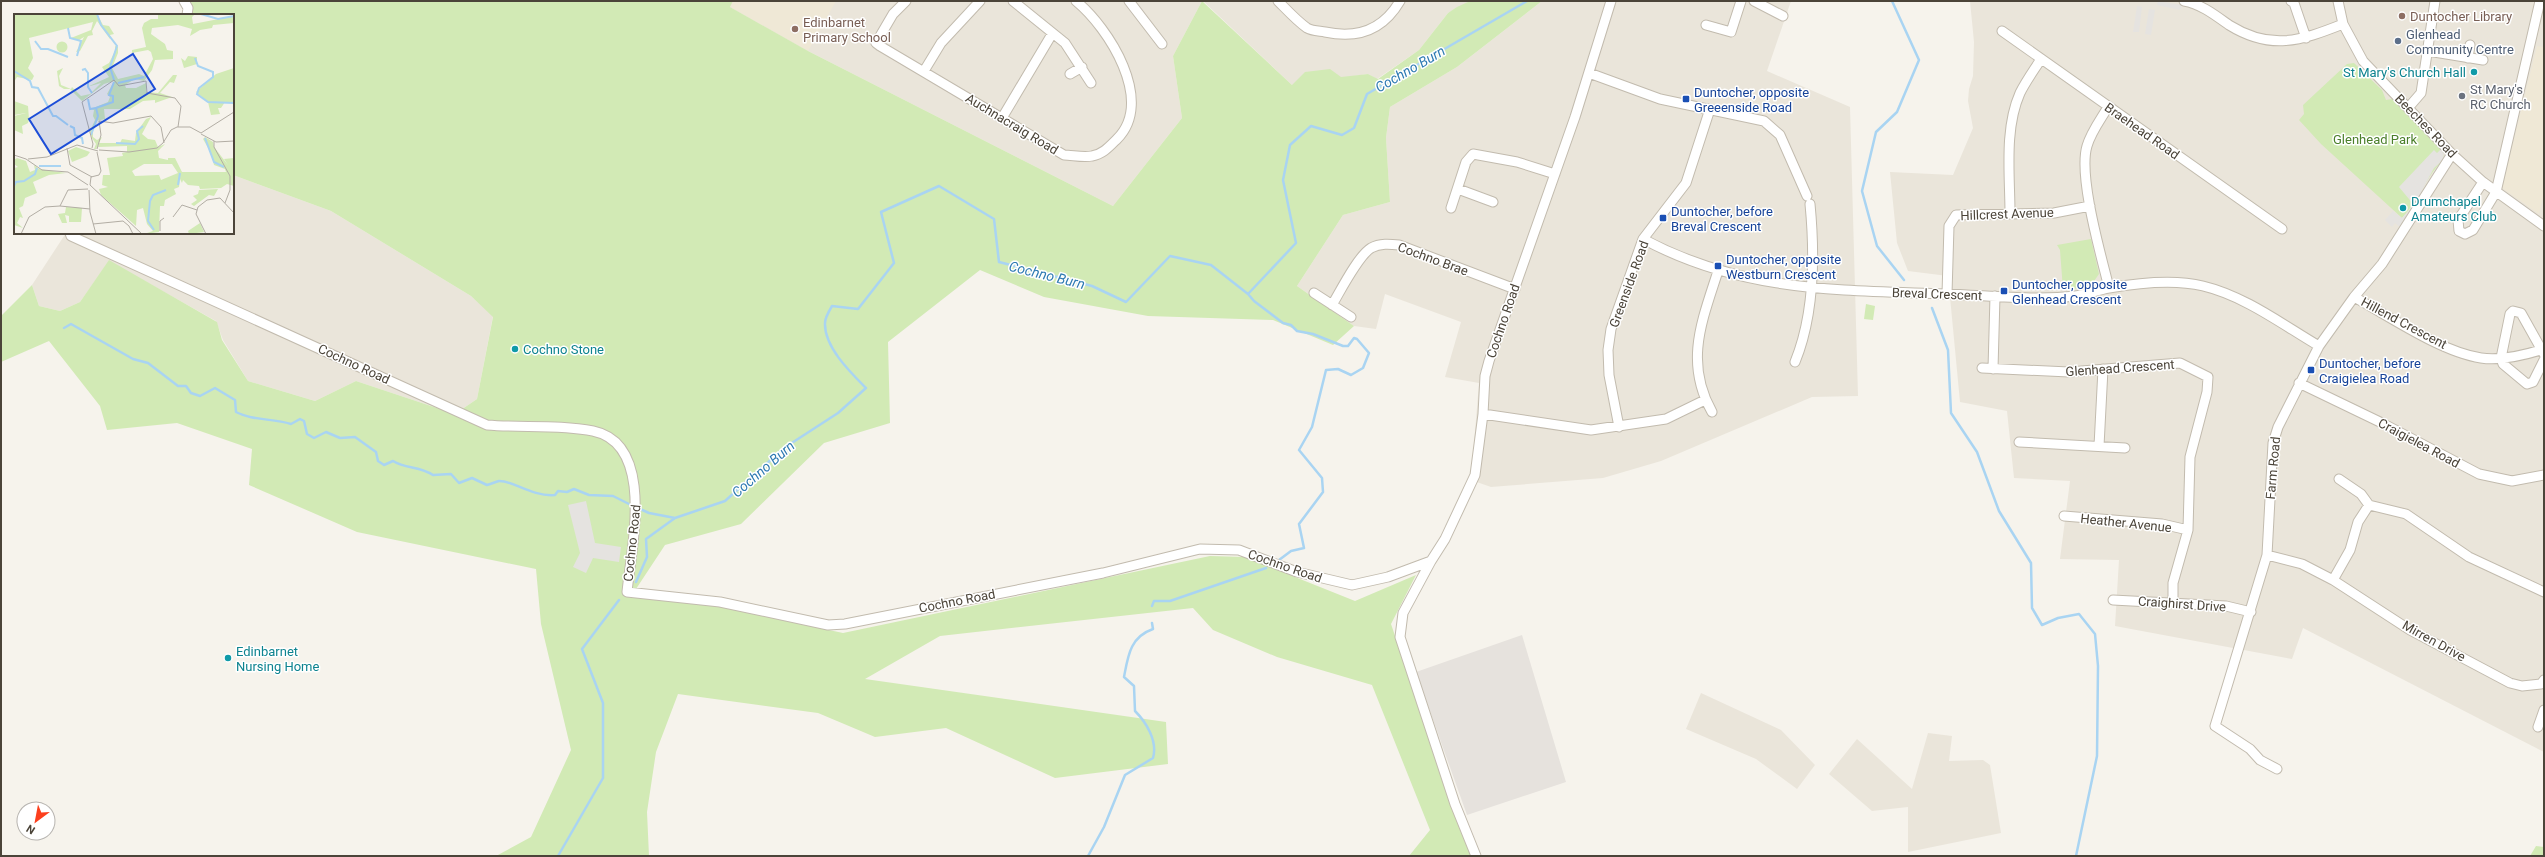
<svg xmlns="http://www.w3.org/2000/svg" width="2545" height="857" font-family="Roboto,sans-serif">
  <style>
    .residential { fill: #eae5da }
    .industrial { fill: #e6e2dd }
    .education { fill: #efe8d6 }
    .green { fill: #d2eab5 }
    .parking { fill: #e5e3e0 }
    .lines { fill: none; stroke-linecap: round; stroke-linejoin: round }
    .stream { stroke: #a9d4f2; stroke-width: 2.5 }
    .minor-casing { stroke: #c2bbae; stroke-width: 11 }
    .minor { stroke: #fff; stroke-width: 9 }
    .education-dot { fill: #8d6e63; stroke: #fff; stroke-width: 1.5 }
    .service-dot { fill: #5c6f8a; stroke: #fff; stroke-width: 1.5 }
    .culture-dot { fill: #0f9aa8; stroke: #fff; stroke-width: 1.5 }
    .worship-dot { fill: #6b7280; stroke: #fff; stroke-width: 1.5 }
    .transit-dot { fill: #1a4fb4; stroke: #fff; stroke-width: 1.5 }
    .labels { text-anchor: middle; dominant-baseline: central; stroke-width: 3; stroke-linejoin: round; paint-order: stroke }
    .education-label { font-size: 13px; fill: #785e54; stroke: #fff; text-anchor: start }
    .service-label { font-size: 13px; fill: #4e5e75; stroke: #fff; text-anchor: start }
    .culture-label { font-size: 13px; fill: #0d838f; stroke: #fff; text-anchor: start }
    .worship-label { font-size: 13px; fill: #5b616d; stroke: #fff; text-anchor: start }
    .transit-label { font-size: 13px; fill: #164399; stroke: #fff; text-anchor: start }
    .street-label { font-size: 13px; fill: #4b4439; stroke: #fff }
    .park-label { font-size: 13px; fill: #4a7f2a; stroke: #fff }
    .water-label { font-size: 14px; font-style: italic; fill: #2e7ab2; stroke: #fff }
    .inset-river { fill: none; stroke: #a9d4f2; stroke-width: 2 }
    .inset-road { fill: none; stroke: #b2ada4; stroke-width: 1 }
    .view { fill: #1d4ed8; fill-opacity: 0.15; stroke: #1d4ed8; stroke-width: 2 }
    .inset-edge { fill: none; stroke: #4b4439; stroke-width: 2 }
  </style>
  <rect width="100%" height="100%" fill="#f6f3ec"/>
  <path class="residential" d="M733 1H1202L1173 56 1182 118 1113 206 808 51 730 7Z
    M1203 1H1470L1448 13 1419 50 1377 79 1368 74 1292 85Z
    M1542 1H1791L1767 71 1850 107 1858 396 1812 397 1661 461 1603 478 1491 487 1471 480 1479 383 1445 377 1461 322 1385 294 1376 329 1354 326 1297 286 1343 215 1390 202 1386 138 1390 107 1457 67Z
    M1970 1H2544V752L2303 628 2292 659 2115 626 2119 560 2060 559 2070 481 2014 478 2007 411 1960 402 1948 276 1908 271 1897 243 1890 172 1953 175 1973 128 1968 101 1969 89 1973 76 1974 42Z
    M233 175 331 211 471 296 493 316 477 399 455 414 356 381 315 401 248 381 223 340 216 321 109 261 80 302 60 311 39 306 32 285 66 233H233Z
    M1701 693 1781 730 1815 765 1797 789 1756 759 1686 729Z
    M1928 733 1952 736 1949 761 1983 760 1990 765 2001 833 1908 852V807L1872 811 1829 774 1857 739 1912 789Z"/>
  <path class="industrial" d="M1522 635 1566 782 1467 815 1416 672Z"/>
  <path class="education" d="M733 1H836L808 51 730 7Z
    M2537 46 2544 47V192L2539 214 2502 188Z"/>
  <path class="green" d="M191 1H733L730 7 808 51 1113 206 1182 118 1173 56 1202 1 1292 85 1305 72 1330 69 1341 77 1368 74 1378 79 1419 50 1448 13 1457 7 1470 1H1542L1457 67 1390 107 1386 138 1390 202 1343 215 1297 286 1354 326 1333 345 1273 320 1148 316 1044 297 980 270 888 342 890 423 824 443 741 524 665 545 636 589 843 633 1210 556 1245 557 1355 601 1416 575 1391 624 1457 819 1473 856H1409L1430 830 1372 685 1277 657 1213 630 1193 608 940 636 865 679 1166 722 1168 764 1055 778 946 728 875 737 818 713 678 694 656 752 647 812 649 856H496L531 837 571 750 541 624 536 569 357 532 249 485 252 449 177 423 107 430 100 406 49 341 1 362V316L32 285 39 306 60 311 80 302 109 260 217 322 222 340 248 381 315 401 356 381 455 414 477 399 493 317 471 296 331 211 233 175V15H192Z
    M2354 63 2382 90 2386 100 2392 99 2398 104 2442 148 2444 159C2426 176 2419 200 2402 218L2321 144 2299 120 2304 114 2303 105 2347 64Z
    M2091 239 2099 274 2090 287 2063 290 2060 250 2057 245Z
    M1866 304 1875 306 1873 320 1864 319Z
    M2536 846 2544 847V856H2530Z"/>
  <path class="parking" d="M2158 1 2182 5 2180 10 2157 5Z
    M2137 6 2142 7 2139 32H2133Z
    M2149 9 2155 10 2151 35 2145 34Z
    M2442 148 2444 159 2434 168 2414 205 2401 228 2395 223 2392 227 2385 220 2393 211 2402 218 2414 205 2399 187 2434 150 2437 153Z
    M586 501 595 543 621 547 619 562 593 558 586 573 573 567 580 553 568 505Z"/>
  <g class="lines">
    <path class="stream" d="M1892 1 1919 60 1897 112 1876 132 1862 191 1877 246 1904 280
      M1248 294 1254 301 1283 323 1291 325 1297 331 1313 334 1343 346H1348L1354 338 1357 339 1369 353 1363 368 1351 375 1338 369 1326 370 1312 427 1299 450 1322 478 1323 492 1299 524 1304 548 1291 551 1279 560
      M1932 308 1948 350 1951 413 1977 452 1999 511 2031 563 2032 608 2042 625 2058 618 2079 614 2095 634 2098 666 2097 756 2076 856
      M64 328 71 324 133 359 148 363 178 386H186L191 393 200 396 215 388 235 400 236 412C253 421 272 418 291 424L300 419 304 421 307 434 314 438 326 432 340 438 355 437 376 452 378 461 384 465 393 461C406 469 420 466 433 475L451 474 459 483 472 478 487 485C491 484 495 482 499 481 512 480 532 497 555 495L558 491 567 492 574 489 589 495 613 496 633 506
      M638 508 649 513 675 518
      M636 582 647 557 646 539 675 518 725 501 784 448 838 413 866 388C851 373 824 347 825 323 825 318 829 311 832 306L858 309 894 263 881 212 939 186 994 219 999 262 1092 286 1126 302 1170 256 1211 265 1248 294 1296 243 1283 180 1290 145 1311 126 1342 135 1354 128 1367 94 1527 1
      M1152 606 1154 601H1170L1266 568
      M558 856 603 778V703L582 649 619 600
      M1088 856 1104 827 1125 775 1153 758C1158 741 1146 722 1135 711L1134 686 1124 677C1128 656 1130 637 1153 629L1152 623"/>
    <g class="minor-casing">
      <path id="minor" d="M184 1 188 8 187 15
        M906 1 893 14 876 43 880 46 1064 155C1072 155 1083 158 1092 156 1103 154 1109 147 1117 139 1155 101 1109 28 1076 1
        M1013 1 1065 43 1091 83
        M1129 1 1162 44
        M1278 1C1287 10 1297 21 1307 28 1312 31 1320 31 1325 32 1357 39 1383 30 1400 1
        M1754 1 1783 16
        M2184 1C2201 4 2215 15 2229 25 2271 51 2300 41 2343 24
        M2291 1 2294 3 2306 38
        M2338 1 2343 24 2363 61 2452 154 2483 182 2544 226
        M1706 25 1731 32 1741 1
        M2002 31 2282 229
        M2428 51 2483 60
        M2468 58 2470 45
        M924 71 941 43 980 1
        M1589 73 1660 99 1764 121 1780 135 1807 196
        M1070 74 1082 67
        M2108 107C2101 119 2091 132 2087 146 2078 176 2101 255 2109 288
        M2408 108 2421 93 2435 1
        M1002 118 1052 34
        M2483 182 2458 220 2459 231 2465 234 2473 230 2496 192 2540 1
        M1458 189 1493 202
        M1451 208 1466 162 1473 154 1517 162 1555 174
        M2010 214C2010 175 2004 129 2020 93 2026 81 2034 70 2041 59
        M70 233 71 236 487 425C522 428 559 424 593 431 656 444 631 549 627 592L720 602 828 625 845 624 1103 573 1200 549 1239 550 1297 572 1352 585 1388 577 1431 561 1445 539 1475 475 1483 414 1485 376 1489 361 1575 117 1611 1
        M1643 239C1742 292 1836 290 1944 294 1985 295 2035 301 2075 296 2086 295 2097 290 2109 288 2138 283 2174 279 2203 286 2245 296 2283 325 2319 346
        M1314 293 1351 317
        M1947 294 1949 226 1956 215 2054 213 2090 206
        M2354 297C2389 316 2441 352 2481 358 2500 361 2525 355 2544 349
        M1332 305C1341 290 1358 256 1371 248 1380 243 1390 244 1399 245L1515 289
        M2544 354 2521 313 2513 311 2510 314 2501 358 2503 364 2527 384 2533 382 2544 360
        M1795 362C1815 313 1815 256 1810 204
        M1982 368 2069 372 2180 363 2208 377 2207 392 2190 457 2188 530 2173 583V602
        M1993 369 1995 296
        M2299 383 2382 423 2479 474 2512 481 2544 475
        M1712 412C1684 362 1702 321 1718 271
        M1483 414 1591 430 1666 419 1705 400
        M1619 427 1609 375 1608 350 1611 329 1643 239 1686 183 1710 109
        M2019 442 2125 448
        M2099 446 2103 369
        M2339 479 2361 494 2369 505 2406 514 2469 557 2544 592
        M2064 516 2162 524 2188 530
        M2267 555 2302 564 2333 580 2410 630 2510 683 2522 686 2541 684 2544 680
        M1431 561 1403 613 1400 637 1455 804 1476 856
        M2333 580 2350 550 2358 522 2369 505
        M2113 600 2226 606 2251 612
        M2538 727 2544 710
        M2277 769 2260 760 2250 749 2215 726 2267 555 2273 443 2278 427 2319 346 2354 297 2382 264 2452 154"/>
    </g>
    <use href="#minor" class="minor"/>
  </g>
  <g class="education-dot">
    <circle cx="2402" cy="16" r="4"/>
    <circle cx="795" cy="29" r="4"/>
  </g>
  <circle class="service-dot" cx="2398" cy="41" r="4"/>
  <g class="culture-dot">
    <circle cx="2474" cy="72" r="4"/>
    <circle cx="2403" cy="208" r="4"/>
    <circle cx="515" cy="349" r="4"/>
    <circle cx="228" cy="658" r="4"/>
  </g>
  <circle class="worship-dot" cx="2462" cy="96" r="4"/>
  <g class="transit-dot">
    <rect x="1682" y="95" width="8" height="8" rx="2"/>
    <rect x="1659" y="214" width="8" height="8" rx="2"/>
    <rect x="1714" y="262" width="8" height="8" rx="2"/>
    <rect x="2000" y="287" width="8" height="8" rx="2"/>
    <rect x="2307" y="366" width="8" height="8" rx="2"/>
  </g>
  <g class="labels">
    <g class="education-label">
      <text x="2410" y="16">Duntocher Library</text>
      <text x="803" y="22">Edinbarnet<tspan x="803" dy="15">Primary School</tspan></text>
    </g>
    <g class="service-label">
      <text x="2406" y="34">Glenhead<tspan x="2406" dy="15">Community Centre</tspan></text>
    </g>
    <g class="culture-label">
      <text x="2466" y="72" text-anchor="end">St Mary's Church Hall</text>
      <text x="2411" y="201">Drumchapel<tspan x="2411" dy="15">Amateurs Club</tspan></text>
      <text x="523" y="349">Cochno Stone</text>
      <text x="236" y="651">Edinbarnet<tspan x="236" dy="15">Nursing Home</tspan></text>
    </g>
    <g class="worship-label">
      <text x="2470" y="89">St Mary's<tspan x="2470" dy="15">RC Church</tspan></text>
    </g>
    <g class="transit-label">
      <text x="1694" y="92">Duntocher, opposite<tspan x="1694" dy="15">Greeenside Road</tspan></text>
      <text x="1671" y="211">Duntocher, before<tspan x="1671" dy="15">Breval Crescent</tspan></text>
      <text x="1726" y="259">Duntocher, opposite<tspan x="1726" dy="15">Westburn Crescent</tspan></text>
      <text x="2012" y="284">Duntocher, opposite<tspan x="2012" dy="15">Glenhead Crescent</tspan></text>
      <text x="2319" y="363">Duntocher, before<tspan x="2319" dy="15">Craigielea Road</tspan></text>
    </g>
    <g class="street-label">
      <text transform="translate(1012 124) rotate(31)">Auchnacraig Road</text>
      <text transform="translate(2426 126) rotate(46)">Beeches Road</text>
      <text transform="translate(2142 131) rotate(35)">Braehead Road</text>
      <text transform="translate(2007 214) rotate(-2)">Hillcrest Avenue</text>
      <text transform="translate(1433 259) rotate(20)">Cochno Brae</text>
      <text transform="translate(1629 284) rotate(-70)">Greenside Road</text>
      <text transform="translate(1937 294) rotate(2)">Breval Crescent</text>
      <text transform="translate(1503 321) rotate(-71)">Cochno Road</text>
      <text transform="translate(2404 323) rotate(28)">Hillend Crescent</text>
      <text transform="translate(354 364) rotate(25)">Cochno Road</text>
      <text transform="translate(2120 368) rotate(-4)">Glenhead Crescent</text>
      <text transform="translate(2419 443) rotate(28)">Craigielea Road</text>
      <text transform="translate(2273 468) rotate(-85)">Farm Road</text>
      <text transform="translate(2126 523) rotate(6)">Heather Avenue</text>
      <text transform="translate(632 543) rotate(-84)">Cochno Road</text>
      <text transform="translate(1285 566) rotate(19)">Cochno Road</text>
      <text transform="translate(957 601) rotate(-11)">Cochno Road</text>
      <text transform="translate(2182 604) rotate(4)">Craighirst Drive</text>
      <text transform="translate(2434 641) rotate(29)">Mirren Drive</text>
    </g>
    <g class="park-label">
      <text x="2375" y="139">Glenhead Park</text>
    </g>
    <g class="water-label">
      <text transform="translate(1410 69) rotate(-30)">Cochno Burn</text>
      <text transform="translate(1047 275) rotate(14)">Cochno Burn</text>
      <text transform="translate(763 469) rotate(-41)">Cochno Burn</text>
    </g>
  </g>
  <g transform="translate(14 14)">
    <rect width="220" height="220" fill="#f6f3ec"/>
    <path d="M0 0H83L89 11 95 12 100 20 96 21V25L83 7 78 17 79 21 74 22 66 37 62 38 70 23 65 26 57 24 77 16 79 8 15 24 19 44 14 54 20 62 18 66 3 63 0 68ZM144 0H181L178 3 179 10 220 2V9L199 11 198 14 186 16 176 22 178 15 164 11 138 14 137 20 151 30 153 36 159 37V45L141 46 138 56 130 67 121 65 111 71 112 74H122L132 69V78L144 79 159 61H163L160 69 156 68 146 79 158 83 141 89V86L129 87 116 95H90L91 105 82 107 79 114V123L83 126 88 123 82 135H80L82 130 78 124 76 117 81 106 79 102 80 96 77 95 94 88 96 83 93 80 100 67 90 70 68 87 56 75H50L45 72 43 57 49 54 45 62 47 71 57 75 58 73 67 82 76 80 87 69 73 73 95 63 88 53 95 49 101 37V32L104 33V39L98 54 104 65 125 60 130 62 139 45 137 38 134 36 118 39V36L132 33 128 14 130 9 137 5H144ZM42.5 33a5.5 5.5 0 1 1 11 0a5.5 5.5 0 1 1-11 0ZM174 42 183 43V50L170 54 167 44 171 47ZM220 54V89L211 88 207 94H204L206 100 197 101 194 88 182 78 202 60ZM0 87 14 92 15 105 14 109 8 112 9 120 0 116V102L12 99 0 101ZM137 103 128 120 134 125 141 126 144 133 151 130 144 137 145 144 154 146V144H161L168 158H212L211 155 200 151 197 139 189 125 191 123 199 128 200 133 214 151 210 145 220 144V172L213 170 207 174 186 175 185 172 174 171 169 166 168 169 166 165 165 173 160 175 162 180 151 186 150 192H146L145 218 130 220 139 217 133 210 129 194 123 196 122 212 87 181 85 175 94 173 88 171 89 161H96L93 144 109 142 108 139 113 138V132L84 133 85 129H106L108 125 121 127 122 119 132 105ZM130 150H158L164 159 147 166 145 161 121 162 118 157ZM62 133 76 138 73 142 58 148 54 137ZM3 144 12 147 16 158 21 156 20 151 25 155 52 159 35 161 19 168 23 179 11 184 9 192 5 194 9 204 6 203 3 209 9 214 0 211V154L4 153 0 150V146ZM204 175 200 182 195 181 180 192 177 190 183 186 179 182 184 180 185 176ZM52 193 68 194 67 208H55V202L51 201 53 209H48L44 200 51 199ZM186 209 190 218 175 220 174 217Z" fill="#d2eab5" fill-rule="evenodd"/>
    <path class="inset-river" d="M83 0 87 11 103 32 96 53 100 66M187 0 204 5 220 2M54 14 56 24 67 27 63 42M21 27 27 35H34L54 43M181 44 184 52 199 58V63L185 74 183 80 194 88 220 89M68 56 71 55 74 59V73L78 79M0 57 16 67 18 73 24 74 39 102H42L54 111M104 69 130 63M74 85 76 95 82 94M56 112 60 114 61 121 68 124 69 130M77 121 84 102 82 94 99 88V82L95 81 100 68M191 124 200 148 210 153M102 129 121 130 125 125 123 117 129 112M25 152H47M164 171 166 159M0 172 2 168 10 167 21 160 23 154M140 216 134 207 136 187 139 181 152 176"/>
    <path class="inset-road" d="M187 119 220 98M187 120 202 128 220 127M200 127V133L216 162V176L211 189M53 134 56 151 78 163M78 134 79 130 68 88 100 66 105 72 132 67 133 79 161 84 167 92 164 113M83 135 87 121 85 107 99 109 137 102 147 113 150 129M85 136 115 138 143 134 149 129 157 116 163 113H176L187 119M0 141 12 145 28 156 54 158 74 171M14 145 33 143 63 131 84 137M76 171 128 220M76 171 77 163 85 161 87 157 83 138M75 176 76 198 82 220M46 192 76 195M159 203 168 191 183 196M79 210 109 207 115 212 119 220M146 217V207L150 204M7 220 15 203 31 193 46 192 54 176 74 175M192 220 182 200 184 193 193 186 206 184 220 199"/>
    <path class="view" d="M119 40 141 75 37 140 15 105Z"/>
    <rect width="220" height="220" class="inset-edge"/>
  </g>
  <rect width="2545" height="857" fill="none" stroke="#4b4439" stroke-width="4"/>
  <g transform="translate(36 821) rotate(212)"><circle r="19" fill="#ffffff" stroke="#b7b4b0"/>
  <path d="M0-3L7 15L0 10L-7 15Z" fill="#fc3f1d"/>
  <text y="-6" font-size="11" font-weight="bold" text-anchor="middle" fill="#4b4439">N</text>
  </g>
</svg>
